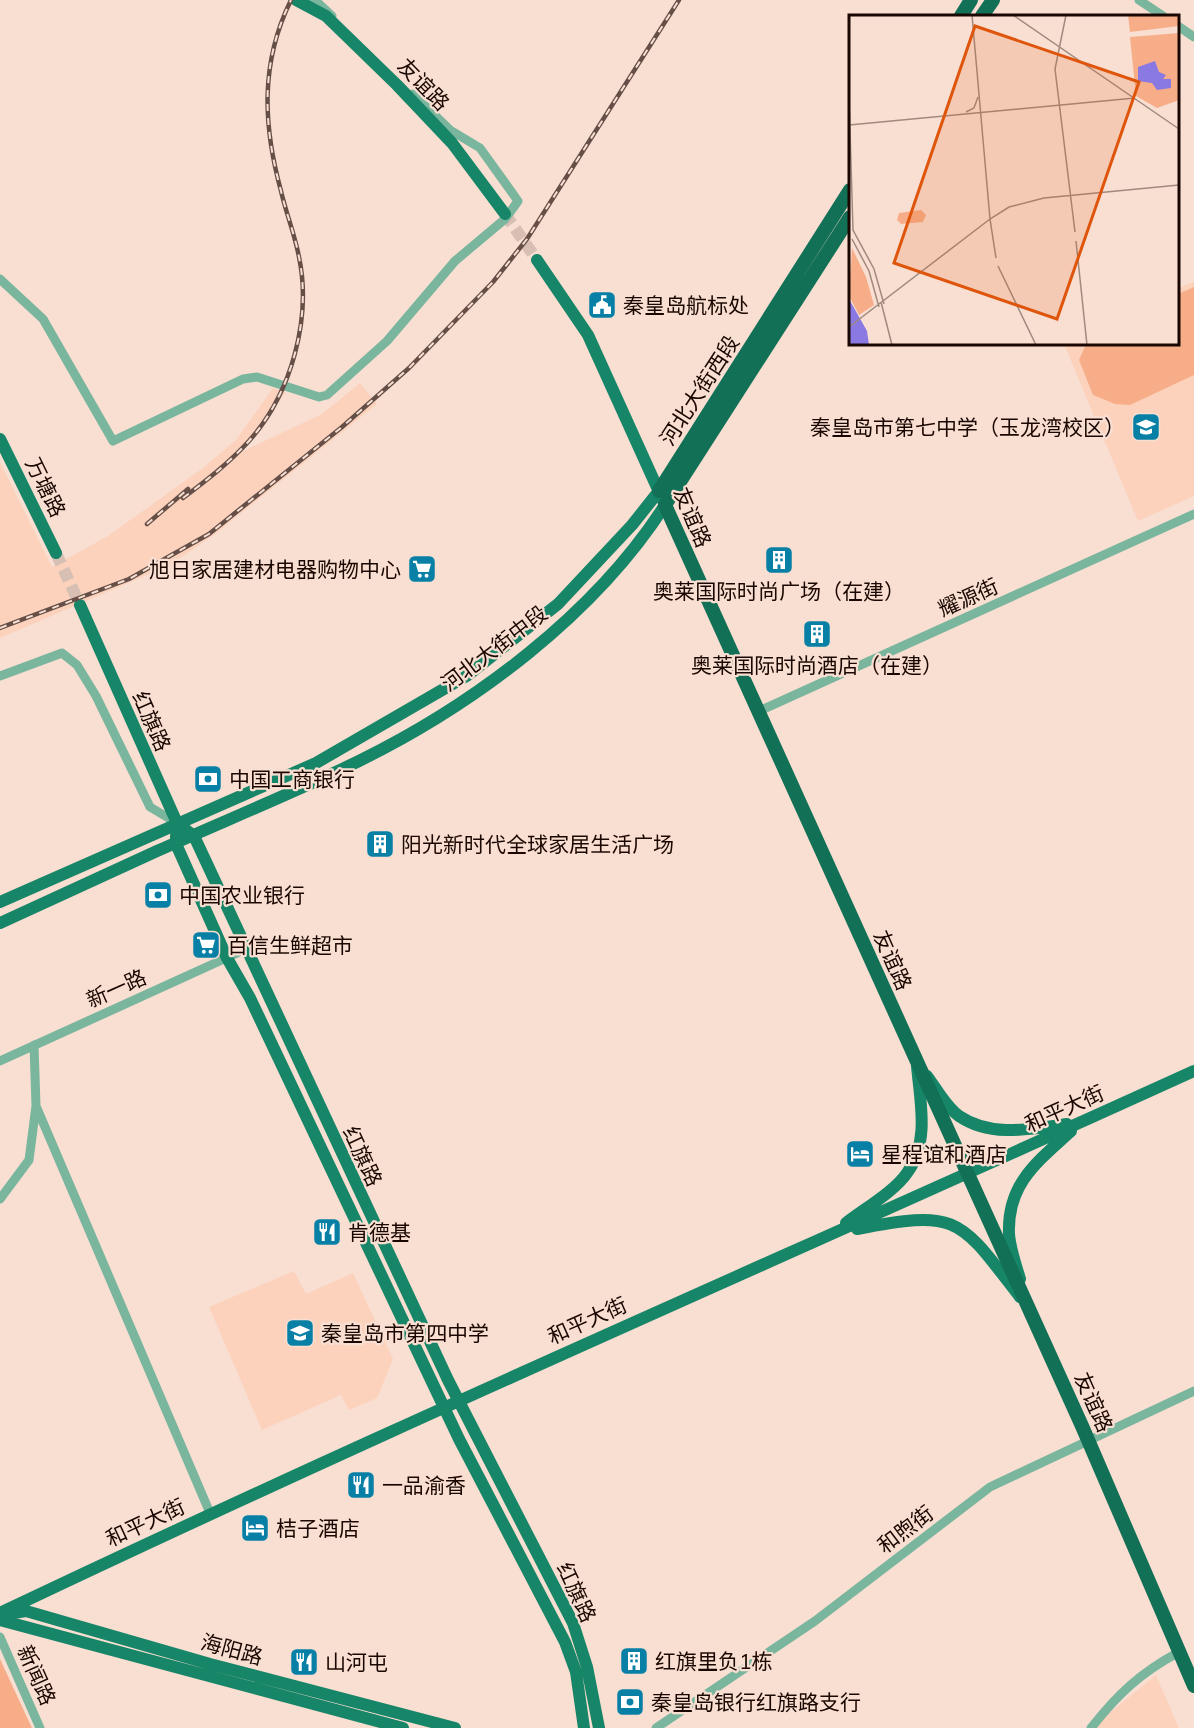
<svg xmlns="http://www.w3.org/2000/svg" width="1194" height="1728" font-family="Mulish,'Noto Sans SC',sans-serif">
  <style>
    .built { fill: #fcd2bd }
    .green { fill: #f7ad87 }
    .lines { fill: none; stroke-linecap: round; stroke-linejoin: round }
    .major-tunnel { stroke: #d7bfb3; stroke-width: 12; stroke-dasharray: 12 6; stroke-linecap: butt }
    .minor { stroke: #7ab59e; stroke-width: 9 }
    .major { stroke: #178567; stroke-width: 12 }
    .highway { stroke: #127056; stroke-width: 14 }
    .rail-casing { stroke: #654f47; stroke-width: 4.5 }
    .rail { stroke: #f8dfd2; stroke-width: 2; stroke-dasharray: 7; stroke-linecap: butt }
    .labels { text-anchor: middle; dominant-baseline: central; stroke-width: 4.5; stroke-linejoin: round; paint-order: stroke }
    .street-label { font-size: 21px; fill: #1b0701; stroke: #f8dfd2 }
    .poi-label { font-size: 21px; fill: #1b0701; stroke: #f8dfd2; text-anchor: start }
    .inset-road { fill: none; stroke: #a0897e; stroke-width: 1.5 }
    .view { fill: #de550b; fill-opacity: 0.15; stroke: #de550b; stroke-width: 3 }
    .inset-edge { fill: none; stroke: #1b0701; stroke-width: 3 }
  </style>
  <rect width="100%" height="100%" fill="#f8dfd2"/>
  <path class="built" d="M1194 282V496L1138 521 1064 344H1178V288Z
    M360 383 377 404 215 534 170 565 0 638V462L52 567 108 536 203 468 236 440 273 388 286 392 241 452 322 414Z
    M294 1271 306 1294 353 1273 393 1359 377 1398 349 1410 341 1395 262 1430 209 1307Z
    M1156 1675 1179 1728H1096L1102 1719Z"/>
  <path class="green" d="M1194 287V375L1130 405 1115 404 1093 395 1079 360 1086 344H1178V294Z
    M0 1659 32 1728H0Z"/>
  <g class="lines">
    <path class="major-tunnel" d="M505 214 537 260
      M56 553 80 605"/>
    <path class="minor" d="M307 0 316 1 332 16
      M1139 0 1163 16
      M1178 26 1194 37
      M0 279 43 319 113 441 243 379 257 377 319 397 327 395 387 341 455 261 505 219 518 201 480 148 450 130 413 94
      M0 676 62 653 77 665 96 696 150 807 177 823
      M757 712 1194 514
      M0 1061 246 949
      M36 1106 210 1513
      M0 1199 29 1160 36 1106 34 1045
      M0 1637 40 1728
      M656 1728 815 1621 990 1487 1194 1391
      M1091 1728C1118 1694 1140 1673 1179 1652"/>
    <path class="major" d="M296 0 326 16 397 85 452 143 505 214
      M0 439 56 553
      M80 605 177 823 194 836 448 1380 573 1623 587 1667 599 1728
      M176 836V844L227 958 250 998 459 1439 565 1642 576 1672 584 1728
      M0 902 316 763 468 675 558 604 632 525 659 491
      M0 923C52 899 104 875 157 851 224 821 293 793 359 761 475 704 595 614 665 505L588 335 537 260
      M927 1076C936 1088 946 1107 959 1116 991 1138 1031 1129 1067 1124
      M846 1223C864 1209 895 1191 907 1173 930 1142 920 1101 917 1066
      M857 1229C959 1209 959 1218 1020 1297
      M1020 1279C1016 1265 1010 1249 1009 1234 1007 1184 1037 1162 1071 1131
      M0 1613C395 1425 796 1252 1194 1071
      M7 1614 26 1611 210 1664 455 1728
      M0 1620 403 1728"/>
    <path class="highway" d="M961 16 971 0
      M982 16 993 0
      M850 217 665 505 1082 1426 1194 1686
      M659 491 850 190"/>
    <g class="rail-casing">
      <path id="rail" d="M183 498C207 480 229 463 249 441 291 394 312 319 299 257 295 235 286 213 281 191 263 125 260 63 291 0
        M147 524 188 489
        M0 628 129 579 209 534 342 427 409 368 493 282 527 239 679 0"/>
    </g>
    <use href="#rail" class="rail"/>
  </g>
  <defs>
    <g id="civic-square" transform="scale(1.5)"><rect x="-9" y="-9" width="18" height="18" rx="4" fill="#0880a6" stroke="#f8dfd2"/><path d="M-.6-6.5H3V-4.5H.6V-3L4-1V1h2V6H-6V1h2V-1L-.6-3ZM-1.2 2.5V6h2.4V2.5Z" fill="#fff"/></g>
    <g id="school-square" transform="scale(1.5)"><rect x="-9" y="-9" width="18" height="18" rx="4" fill="#0880a6" stroke="#f8dfd2"/><path d="M0-5L7-2L0 1L-7-2ZM-4 1L0 2.5L4 1V4Q0 6-4 4Z" fill="#fff"/></g>
    <g id="building-square" transform="scale(1.5)"><rect x="-9" y="-9" width="18" height="18" rx="4" fill="#0880a6" stroke="#f8dfd2"/><path d="M-4-6H4V6H1V3H-1V6H-4ZM-2.5-4.3h1.7v1.8h-1.7ZM.8-4.3h1.7v1.8H.8ZM-2.5-1h1.7V.8h-1.7ZM.8-1h1.7V.8H.8Z" fill="#fff"/></g>
    <g id="supermarket-square" transform="scale(1.5)"><rect x="-9" y="-9" width="18" height="18" rx="4" fill="#0880a6" stroke="#f8dfd2"/><path d="M-6-5.5h2.5l.6 2H6L4.5 2H-2.5L-4.4-4H-6ZM-1.5 3.2a1.3 1.3 0 1 0 .1 0ZM3 3.2a1.3 1.3 0 1 0 .1 0Z" fill="#fff"/></g>
    <g id="bank-square" transform="scale(1.5)"><rect x="-9" y="-9" width="18" height="18" rx="4" fill="#0880a6" stroke="#f8dfd2"/><path d="M-6-4H6V4H-6ZM0-2.3a2.3 2.3 0 1 0 0 4.6a2.3 2.3 0 1 0 0-4.6Z" fill="#fff"/></g>
    <g id="hotel-square" transform="scale(1.5)"><rect x="-9" y="-9" width="18" height="18" rx="4" fill="#0880a6" stroke="#f8dfd2"/><path d="M-6-4.5h1.5V1H6V5H4.5V3h-9V5H-6ZM-4 0a1.8 1.8 0 1 1 3.6 0ZM.5 0V-2.5h3Q6-2.5 6 0Z" fill="#fff"/></g>
    <g id="restaurant-square" transform="scale(1.5)"><rect x="-9" y="-9" width="18" height="18" rx="4" fill="#0880a6" stroke="#f8dfd2"/><path d="M-5-6h1v4h1v-4h1v4h1v-4h1v5L-1.5 .5V6h-2V.5L-5-1ZM5-6V6H3V1.5H1.5Q1.5-4 5-6Z" fill="#fff"/></g>
  </defs>
  <g fill-rule="evenodd">
    <use href="#civic-square" x="602" y="305"/>
    <use href="#school-square" x="1146" y="427"/>
    <use href="#building-square" x="779" y="560"/>
    <use href="#supermarket-square" x="422" y="569"/>
    <use href="#building-square" x="817" y="634"/>
    <use href="#bank-square" x="208" y="779"/>
    <use href="#building-square" x="380" y="844"/>
    <use href="#bank-square" x="158" y="895"/>
    <use href="#supermarket-square" x="206" y="945"/>
    <use href="#hotel-square" x="860" y="1154"/>
    <use href="#restaurant-square" x="327" y="1232"/>
    <use href="#school-square" x="300" y="1333"/>
    <use href="#restaurant-square" x="361" y="1485"/>
    <use href="#hotel-square" x="255" y="1528"/>
    <use href="#building-square" x="634" y="1661"/>
    <use href="#restaurant-square" x="304" y="1662"/>
    <use href="#bank-square" x="630" y="1702"/>
  </g>
  <g class="labels">
    <g class="street-label">
      <text transform="translate(424 84) rotate(46)">友谊路</text>
      <text transform="translate(699 390) rotate(-57)">河北大街西段</text>
      <text transform="translate(46 487) rotate(64)">万塘路</text>
      <text transform="translate(693 517) rotate(67)">友谊路</text>
      <text transform="translate(968 597) rotate(-24)">耀源街</text>
      <text transform="translate(494 648) rotate(-37)">河北大街中段</text>
      <text transform="translate(152 721) rotate(66)">红旗路</text>
      <text transform="translate(893 960) rotate(66)">友谊路</text>
      <text transform="translate(116 988) rotate(-24)">新一路</text>
      <text transform="translate(1064 1108) rotate(-24)">和平大街</text>
      <text transform="translate(363 1156) rotate(65)">红旗路</text>
      <text transform="translate(587 1320) rotate(-24)">和平大街</text>
      <text transform="translate(1094 1402) rotate(66)">友谊路</text>
      <text transform="translate(145 1522) rotate(-25)">和平大街</text>
      <text transform="translate(905 1529) rotate(-37)">和煦街</text>
      <text transform="translate(577 1592) rotate(65)">红旗路</text>
      <text transform="translate(232 1649) rotate(15)">海阳路</text>
      <text transform="translate(37 1675) rotate(66)">新闻路</text>
    </g>
    <g class="poi-label">
      <text x="623" y="305">秦皇岛航标处</text>
      <text x="1125" y="427" text-anchor="end">秦皇岛市第七中学（玉龙湾校区）</text>
      <text x="401" y="569" text-anchor="end">旭日家居建材电器购物中心</text>
      <text x="779" y="591" text-anchor="middle">奥莱国际时尚广场（在建）</text>
      <text x="817" y="665" text-anchor="middle">奥莱国际时尚酒店（在建）</text>
      <text x="229" y="779">中国工商银行</text>
      <text x="401" y="844">阳光新时代全球家居生活广场</text>
      <text x="179" y="895">中国农业银行</text>
      <text x="227" y="945">百信生鲜超市</text>
      <text x="881" y="1154">星程谊和酒店</text>
      <text x="348" y="1232">肯德基</text>
      <text x="321" y="1333">秦皇岛市第四中学</text>
      <text x="382" y="1485">一品渝香</text>
      <text x="276" y="1528">桔子酒店</text>
      <text x="655" y="1661">红旗里负1栋</text>
      <text x="325" y="1662">山河屯</text>
      <text x="651" y="1702">秦皇岛银行红旗路支行</text>
    </g>
  </g>
  <g transform="translate(849 15)">
    <rect width="330" height="330" fill="#f8dfd2"/>
    <path d="M279 0H330V11L281 17ZM330 18V85L308 93 287 81 281 22ZM72 195 77 200 74 207 52 209 48 205 50 198ZM3 233 17 262 25 290 10 300 0 281Z" fill="#f7ad87"/>
    <path d="M306 46 310 57 317 60 314 64H322V73L308 75 303 68 289 66V52ZM0 284 18 316 20 330H0Z" fill="#8a79e3"/>
    <path class="inset-road" d="M164 0 330 114M217 0 206 54 226 217M0 82 4 215 25 254 35 289M117 97 125 93 129 82M0 110 286 83M3 224 20 256 30 292M227 226 238 330M147 243 141 204 160 192 195 183 330 170M149 251 187 330M32 287 43 330M0 312 141 204 123 0"/>
    <path class="view" d="M126 11 290 67 208 304 45 248Z"/>
    <rect width="330" height="330" class="inset-edge"/>
  </g>
</svg>
